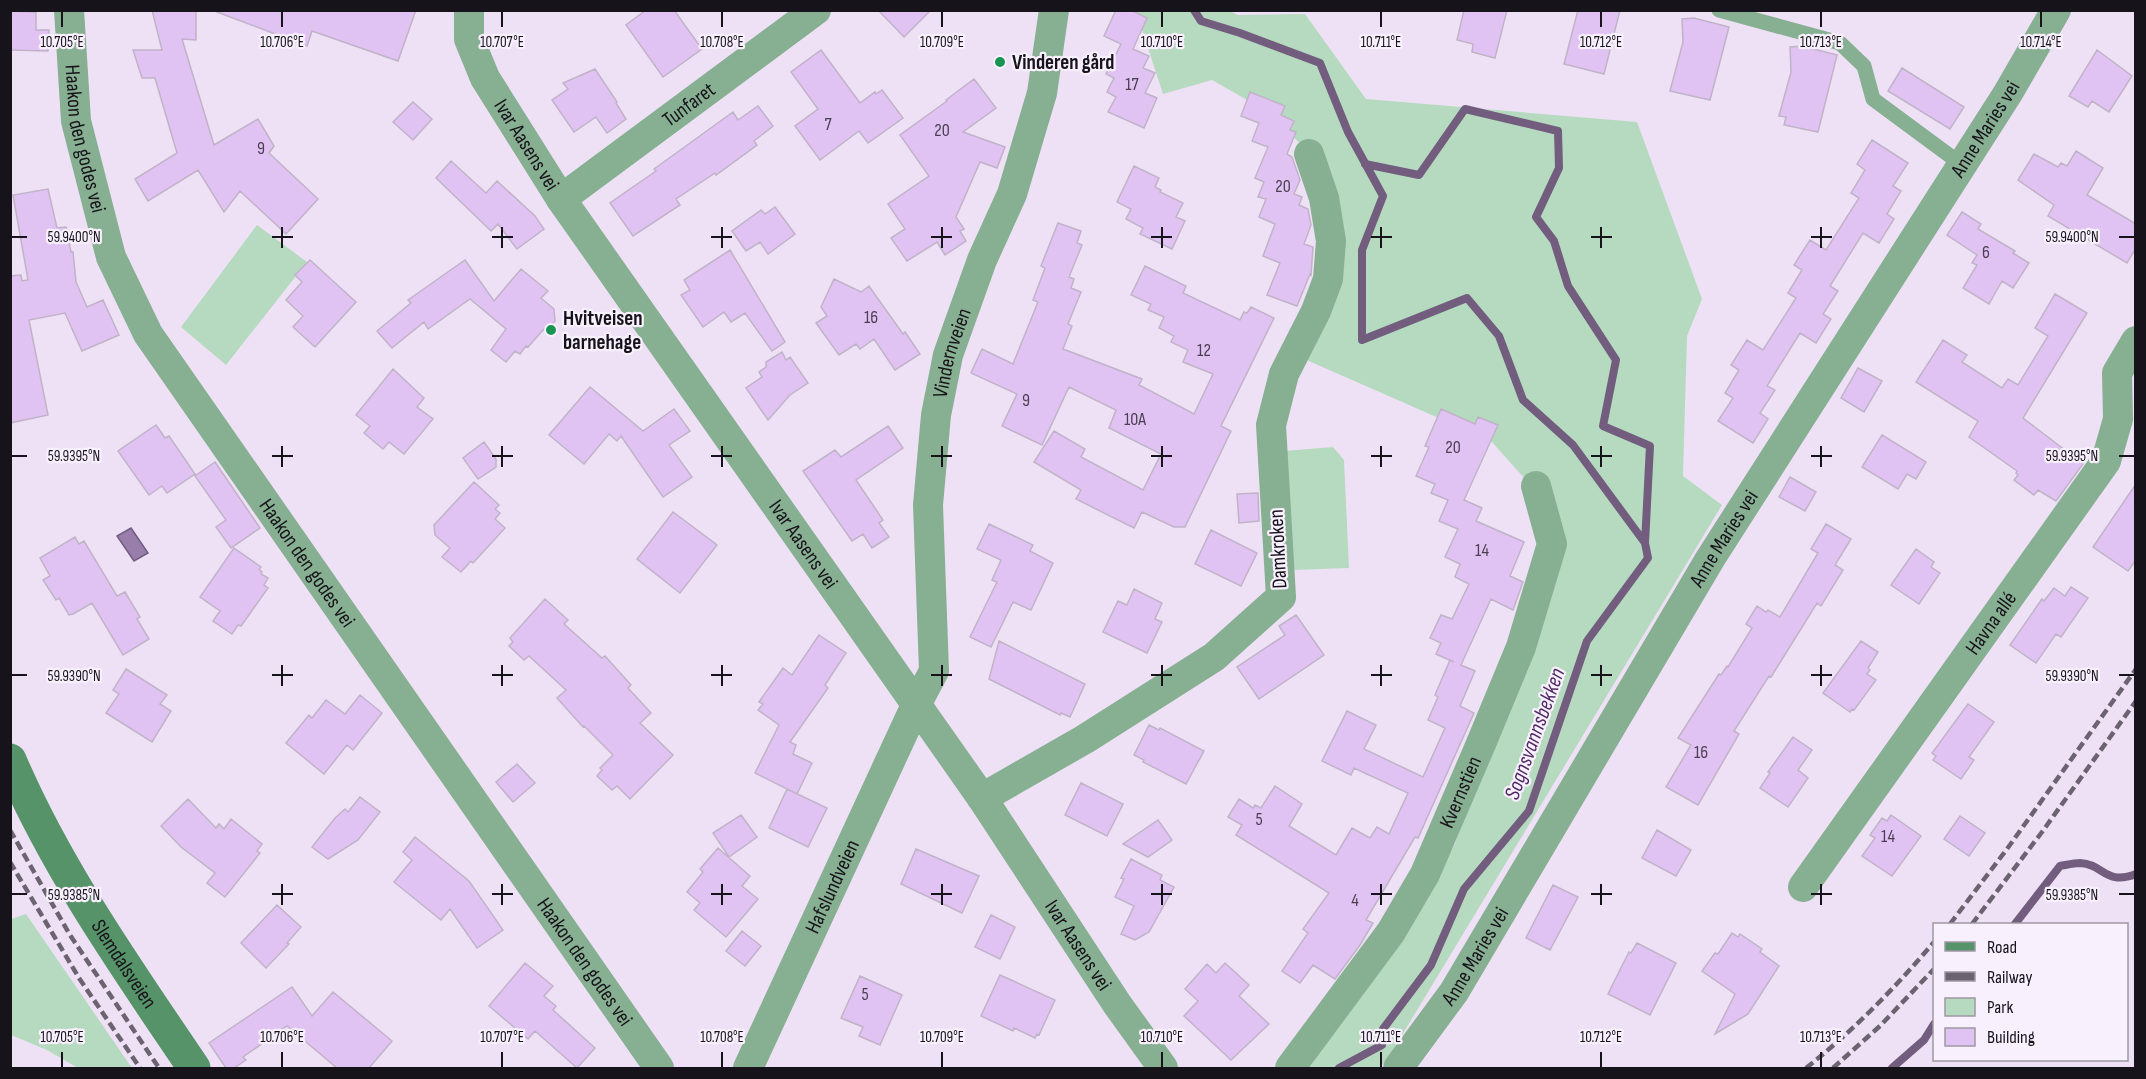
<svg xmlns="http://www.w3.org/2000/svg" width="2146" height="1079" font-family="'Sofia Sans Condensed',sans-serif">
  <style>
    .green { fill: #b6dabf }
    .water { fill: #997daa; stroke: #725d7f; stroke-width: 1.5 }
    .lines { fill: none; stroke-linecap: round; stroke-linejoin: round }
    .stream { stroke: #725d7f; stroke-width: 8 }
    .building { fill: #e1c3f3; stroke: #c0b3c8; stroke-width: 1.5 }
    .lane { stroke: #87af92; stroke-width: 15 }
    .street { stroke: #87af92; stroke-width: 30 }
    .secondary { stroke: #569369; stroke-width: 33 }
    .rail { stroke: #6b6370; stroke-width: 4.5; stroke-dasharray: 9 4.5; stroke-linecap: butt }
    .ticks { fill: none; stroke: #17131a; stroke-width: 2 }
    .poi-dot { fill: #199552; stroke: #f8f0fd; stroke-width: 2 }
    .labels { text-anchor: middle; dominant-baseline: central; stroke-width: 4.5; stroke-linejoin: round; paint-order: stroke }
    .number-label { font-size: 18px; fill: #4a3f50 }
    .poi-label { font-size: 21px; font-weight: bold; fill: #17131a; stroke: #f8f0fd; text-anchor: start }
    .street-label { font-size: 21px; fill: #17131a; stroke: #f8f0fd }
    .water-label { font-size: 22px; font-style: italic; fill: #502b65; stroke: #f8f0fd }
    .ticks-label { font-size: 15px; text-anchor: middle; fill: #17131a; stroke: #f8f0fd; stroke-width: 4.5; stroke-linejoin: round; paint-order: stroke }
  </style>
  <rect width="100%" height="100%" fill="#eee1f6"/>
  <path class="green" d="M1228 10 1238 15 1305 14 1366 99 1637 122 1702 299 1687 336 1683 476 1722 505 1393 1050 1380 1068H1309L1454 846 1567 542 1536 491 1491 441 1302 358 1320 309 1311 155 1270 113 1212 80 1163 94 1136 11Z
    M257 225 307 262 226 365 181 327Z
    M1333 447 1344 460 1349 568 1293 570 1284 451Z
    M26 914 132 1068H78L47 1050 11 1035V919Z"/>
  <path class="water" d="M131 528 148 553 134 561 117 536Z"/>
  <g class="lines">
    <path class="stream" d="M1194 10 1201 21 1240 33 1320 63 1348 132 1383 196 1362 250V340L1467 298 1499 336 1523 400 1573 445 1645 543 1648 558 1587 641 1529 811 1464 889 1431 965 1383 1029 1382 1045 1339 1068
      M1365 164 1419 175 1465 109 1558 131 1559 168 1536 217 1554 241 1568 286 1616 360 1603 426 1650 446 1645 543
      M2015 924 2060 866C2066 865 2074 863 2080 863 2104 864 2105 886 2136 874
      M1892 1068 1924 1040 1934 1024"/>
  </g>
  <path class="building" d="M152 10H196V40L182 39 214 145 258 119 274 146 269 153 318 199 286 234 240 191 224 212 198 170 148 201 135 179 177 153 155 78H142L133 50H162Z
    M218 10H416L398 61 312 31 307 46 217 12Z
    M646 10H674L702 49 663 77 626 25Z
    M878 10H931L904 37Z
    M1116 10H1131L1147 18 1133 49 1149 56 1143 68 1155 73 1145 93 1157 98 1144 128 1108 112 1116 97 1107 92 1114 78 1106 74 1121 44 1104 36Z
    M1464 10H1507L1495 58 1472 52 1473 44 1457 40Z
    M1578 10H1620L1604 74 1564 64Z
    M10 11 36 12V30H49L48 51 10 50Z
    M1694 18 1729 27 1710 100 1670 91 1683 42 1682 19Z
    M1802 46 1837 55 1818 132 1784 125 1786 117 1779 116 1791 72 1790 47Z
    M821 50 860 103 875 92 876 94 882 90 903 118 868 143 859 131 820 160 795 126 818 109 791 72Z
    M2097 50 2132 76 2109 112 2092 101 2088 107 2069 96Z
    M1902 68 1964 107 1950 129 1888 91Z
    M595 69 617 102 616 103 626 119 607 133 596 117 574 132 552 100 568 89 563 83Z
    M974 79 996 108 963 132 1005 147 997 168 980 162 956 217 964 229 960 231 966 241 945 255 937 242 907 261 891 238 905 229 888 204 929 176 900 135 947 101 946 100Z
    M1250 92 1285 106 1281 115 1294 121 1290 130 1296 132 1287 154 1292 157 1300 180 1294 194 1302 197 1299 205 1308 209 1311 225 1304 244 1313 247 1311 275 1310 274 1297 306 1267 295 1280 263 1263 256 1275 224 1259 217 1266 199 1258 197 1264 182 1255 178 1268 147 1252 141 1259 123 1241 116Z
    M413 102 432 119 413 140 393 122Z
    M758 106 773 126 754 141 757 145 716 175 715 173 676 199 680 205 633 236 610 203 656 171 654 169 733 112 738 120Z
    M1872 140 1908 163 1893 186 1901 191 1887 214 1894 219 1879 243 1863 233 1830 286 1838 291 1823 314 1831 319 1816 343 1800 333 1767 386 1775 390 1760 413 1768 419 1753 443 1718 421 1733 398 1725 393 1739 370 1731 365 1747 340 1763 350 1796 298 1788 293 1802 270 1794 265 1810 240 1826 250 1859 198 1851 193 1865 170 1857 164Z
    M2076 151 2103 168 2087 195 2136 224V248L2127 263 2048 216 2054 205 2018 180 2034 154 2058 167 2061 163 2067 166Z
    M451 161 486 193 497 181 535 216 544 229 517 249 498 224 491 231 436 178Z
    M1134 166 1159 178 1155 187 1161 190 1160 192 1183 203 1176 217 1185 221 1172 249 1140 234 1143 228 1126 219 1131 209 1117 202Z
    M48 189 57 228 66 227 71 252H73L76 282 87 307 103 300 119 335 82 351 65 313 29 320 48 415 10 423V276L21 275 22 281 28 280 13 195Z
    M775 207 795 234 768 254 760 242 746 251 732 231 761 210 765 214Z
    M1962 212 1981 224 1978 229 2015 251 2013 253 2029 263 2013 288 2002 281 1989 304 1963 288 1977 265 1972 263 1977 255 1947 235Z
    M1058 223 1081 231 1077 243 1082 245 1069 277 1074 279 1071 288 1081 292 1068 324 1072 326 1063 349 1142 379 1139 385 1194 414 1213 374 1183 362 1188 350 1171 342 1174 336 1159 328 1164 317 1148 310 1151 304 1131 295 1145 266 1186 286 1183 293 1240 320 1244 312 1247 313 1251 307 1274 318 1221 426 1231 431 1185 527H1174L1142 512 1134 528 1076 499 1081 490 1034 462 1054 431 1085 449 1081 457 1143 490 1161 454 1109 428 1116 410 1069 387 1042 445 1002 426 1017 394 971 373 982 349 1013 364 1038 302 1033 300 1045 268 1041 266Z
    M730 250 785 342 772 351 745 313 731 322 724 312 703 327 681 295 690 290 684 280Z
    M310 260 356 302 315 347 293 327 303 316 286 300 302 282 295 275Z
    M465 260 494 301 521 269 548 291 541 298 554 309 555 321 549 328 544 329 528 347 526 346 520 354 515 351 506 362 491 350 506 329 470 299 428 329 424 322 392 348 377 331 411 303 408 300Z
    M834 279 861 292 869 286 903 334 905 332 920 354 895 370 874 339 860 349 856 344 839 355 816 323 827 316 821 307Z
    M2055 294 2087 313 2023 418 2083 464 2056 501 2038 490 2034 495 2014 480 2018 475 2016 473 2017 471 1969 437 1978 421 1916 382 1943 340 1967 355 1962 362 2002 388 2008 379 2018 385 2048 336 2035 328Z
    M782 352 786 360 790 357 808 383 790 395 768 420 746 388 762 377 759 372 766 367V362Z
    M1858 368 1882 381 1864 412 1841 398Z
    M393 369 424 398 417 407 433 419 404 454 389 442 383 449 364 433 370 426 356 415Z
    M590 387 643 431 674 409 690 431 669 445 692 477 663 497 621 436 617 441 609 434 584 464 549 435Z
    M1441 409 1475 424 1478 417 1498 425 1464 500 1482 508 1476 521 1524 542 1510 576 1523 582 1513 610 1491 599 1461 665 1475 671 1460 706 1474 713 1418 838 1415 837 1366 920 1373 923 1360 945 1335 979 1313 965 1300 983 1282 971 1308 933 1303 929 1329 893 1236 835 1242 825 1228 817 1239 799 1253 808 1255 805 1261 808 1275 786 1302 804 1289 826 1336 855 1352 828 1370 838 1377 827 1389 834 1408 793 1354 768 1351 775 1322 761 1347 711 1376 725 1364 749 1423 777 1445 728 1428 720 1438 697 1435 695 1450 660 1454 662 1436 654 1441 643 1430 638 1441 615 1452 619 1469 584 1455 577 1460 564 1445 557 1458 529 1439 521 1448 500 1431 493 1435 484 1416 476 1429 447 1425 446Z
    M156 425 165 438 169 436 195 474 167 493 162 486 149 495 118 451Z
    M888 426 903 448 856 480 883 520 879 523 889 537 872 548 863 534 852 541 803 471 835 450 841 457Z
    M1882 435 1926 462 1916 479 1907 474 1898 489 1862 467Z
    M484 442 496 459V467L478 479 463 458Z
    M215 462 260 528 231 548 216 527 226 520 195 476Z
    M1790 477 1816 492 1805 511 1779 497Z
    M474 482 499 505 495 509 500 513 495 519 505 528 473 563 471 561 461 572 442 557 450 548 435 535 434 525Z
    M2136 484V560L2128 571 2093 547Z
    M1258 493 1259 521 1239 523 1237 494Z
    M673 512 717 545 680 593 637 559Z
    M989 524 1033 545 1030 551 1053 563 1031 610 1013 602 991 647 970 637 997 582 992 580 1001 560 977 549Z
    M1826 524 1851 539 1835 565 1843 570 1821 606 1817 603 1771 677 1769 676 1734 731 1739 734 1698 805 1666 787 1691 745 1678 738 1719 674 1721 675 1727 666 1728 667 1752 628 1746 624 1757 606 1766 612 1768 610 1780 617 1818 553 1811 549Z
    M1211 530 1257 553 1241 586 1195 564Z
    M75 537 79 544 84 541 117 596 125 592 140 617 137 619 149 639 123 655 92 603 73 614 69 615 59 598 56 600 43 580 50 576 40 558Z
    M234 548 261 567 259 569 262 572 261 574 268 578 264 585 268 588 241 626 238 625 232 634 213 621 220 611 200 597Z
    M1916 549 1934 562 1931 567 1940 573 1919 604 1891 585Z
    M2071 587 2088 598 2061 637 2056 634 2036 663 2010 645 2042 599 2044 601 2054 588 2065 596Z
    M1134 589 1162 603 1155 619 1162 622 1147 653 1103 632 1118 601 1127 605Z
    M545 599 568 620 564 624 602 658 605 656 631 685 628 688 651 713 640 723 673 755 630 799 617 786 612 790 597 776 602 770 600 768 613 755 584 726 583 727 557 698 566 690 529 656 524 660 509 646 513 642 510 638Z
    M1296 615 1324 655 1259 699 1237 667 1285 635 1279 626Z
    M819 635 846 653 825 685 828 688 790 742 796 745 793 754 812 763 797 794 755 773 779 725 758 710 763 704 759 702 783 668 792 675Z
    M999 641 1085 684 1070 717 1061 713 1060 715 989 679Z
    M1861 641 1878 652 1868 668 1870 670 1867 674 1876 680 1854 710 1852 709 1850 712 1823 693Z
    M126 669 167 695 160 704 171 711 152 742 106 713 119 694 113 690Z
    M360 695 382 713 353 750 347 745 324 774 286 743 309 715 312 718 326 700 345 714Z
    M1968 704 1994 722 1969 757 1974 760 1961 779 1933 760 1936 756 1932 753Z
    M1149 725 1159 730 1160 728 1204 751 1186 784 1143 762 1144 760 1134 755Z
    M1793 737 1812 750 1798 770 1808 778 1788 807 1760 788 1770 773 1768 772Z
    M517 764 535 783 513 802 496 782Z
    M1081 783 1123 804 1107 836 1065 815Z
    M787 789 827 808 808 847 769 828Z
    M360 797 380 812 358 840 328 859 312 847 335 818 345 809 348 812Z
    M188 799 216 828 219 824 224 829 231 819 262 844 257 851 260 853 225 897 207 883 215 873 181 847 161 826Z
    M741 815 757 837 729 857 713 833Z
    M1891 815 1921 836 1892 876 1862 856 1875 838 1870 835 1882 818 1887 821Z
    M1960 816 1985 833 1969 856 1944 839Z
    M1158 820 1172 840 1148 857 1123 844Z
    M1657 830 1691 850 1676 876 1642 858Z
    M415 837 469 881 503 930 477 948 450 909 441 920 394 882 412 860 403 852Z
    M718 848 750 876 742 886 758 899 726 937 694 910 700 903 687 892 703 872 700 869Z
    M916 849 979 876 962 913 901 884Z
    M1131 859 1162 875 1160 880 1174 887 1149 932 1135 940 1121 934 1134 906 1115 897 1124 879 1121 878Z
    M1553 885 1578 897 1550 950 1526 938Z
    M277 905 301 927 287 943 289 944 266 968 241 943Z
    M991 915 1015 927 1000 959 975 947Z
    M742 931 761 946 745 966 726 951Z
    M1732 933 1738 937 1740 934 1762 949 1760 952 1779 966 1748 1014 1715 1034 1735 994 1702 971 1715 953 1718 954Z
    M1637 943 1676 963 1650 1015 1608 994 1629 952 1631 953Z
    M525 963 553 986 544 996 556 1006 553 1010 595 1048 577 1068 535 1031 528 1039 489 1006Z
    M1225 963 1249 985 1239 996 1269 1024 1231 1060 1184 1016 1198 1001 1185 989 1207 964 1216 973Z
    M1000 975 1055 1000 1039 1035 1037 1034 1035 1038 1014 1028 1013 1031 981 1016Z
    M860 976 902 995 880 1045 859 1036 863 1027 841 1018Z
    M292 987 312 1016 333 992 392 1041 369 1068H337L287 1026 243 1057 246 1060 234 1068H226L209 1043Z"/>
  <g class="lines">
    <path class="lane" d="M1719 10 1840 43 1864 66 1873 99 1961 164"/>
    <g class="street">
      <path id="s1" d="M69 10 76 121 111 257 148 334 659 1068"/>
      <path id="s2" d="M469 10V39L485 78 561 199 982 798 1117 1004 1163 1068"/>
      <path id="s3" d="M561 199 816 10"/>
      <path d="M982 798 1085 739 1214 657 1281 597 1271 425 1284 374 1316 311 1328 279 1331 241 1324 198 1309 154"/>
      <path id="s4" d="M1803 887 2106 461 2118 419 2117 373 2136 341"/>
      <path id="s5" d="M748 1068 916 705 934 671 928 505 936 415 948 355 982 260 1012 194 1042 93 1054 10"/>
      <path id="s6" d="M1290 1068 1391 932 1425 874 1480 746 1521 647 1552 544 1536 486"/>
      <path id="s7" d="M1398 1068 1454 992 1710 559 2008 93 2056 10"/>
    </g>
    <path class="secondary" id="s8" d="M10 760C57 870 128 970 194 1068"/>
    <path class="rail" d="M10 830 70 935 159 1068
      M10 862 79 978 140 1068
      M1950 924 2007 849 2136 669
      M1972 924 2042 832 2136 701
      M1806 1068C1853 1031 1895 988 1934 942
      M1833 1068 1880 1026 1934 969"/>
  </g>
  <path class="ticks" d="M62 12V27M282 12V27M502 12V27M722 12V27M942 12V27M1162 12V27M1381 12V27M1601 12V27M1821 12V27M2041 12V27M282 227V248M502 227V248M722 227V248M942 227V248M1162 227V248M1381 227V248M1601 227V248M1821 227V248M12 237H27M272 237H293M492 237H513M711 237H732M931 237H952M1151 237H1172M1371 237H1392M1591 237H1612M1811 237H1832M2119 237H2134M282 446V467M502 446V467M722 446V467M942 446V467M1162 446V467M1381 446V467M1601 446V467M1821 446V467M12 456H27M272 456H293M492 456H513M711 456H732M931 456H952M1151 456H1172M1371 456H1392M1591 456H1612M1811 456H1832M2119 456H2134M282 665V686M502 665V686M722 665V686M942 665V686M1162 665V686M1381 665V686M1601 665V686M1821 665V686M12 675H27M272 675H293M492 675H513M711 675H732M931 675H952M1151 675H1172M1371 675H1392M1591 675H1612M1811 675H1832M2119 675H2134M282 884V905M502 884V905M722 884V905M942 884V905M1162 884V905M1381 884V905M1601 884V905M1821 884V905M12 894H27M272 894H293M492 894H513M711 894H732M931 894H952M1151 894H1172M1371 894H1392M1591 894H1612M1811 894H1832M2119 894H2134M62 1052V1067M282 1052V1067M502 1052V1067M722 1052V1067M942 1052V1067M1162 1052V1067M1381 1052V1067M1601 1052V1067M1821 1052V1067"/>
  <g class="poi-dot">
    <circle cx="1000" cy="62" r="6"/>
    <circle cx="551" cy="330" r="6"/>
  </g>
  <g class="labels">
    <g class="number-label">
      <text x="1132" y="84">17</text>
      <text x="828" y="124">7</text>
      <text x="942" y="130">20</text>
      <text x="261" y="148">9</text>
      <text x="1283" y="186">20</text>
      <text x="1986" y="252">6</text>
      <text x="871" y="317">16</text>
      <text x="1204" y="350">12</text>
      <text x="1026" y="400">9</text>
      <text x="1135" y="419">10A</text>
      <text x="1453" y="447">20</text>
      <text x="1482" y="550">14</text>
      <text x="1701" y="752">16</text>
      <text x="1259" y="819">5</text>
      <text x="1888" y="836">14</text>
      <text x="1355" y="900">4</text>
      <text x="865" y="994">5</text>
    </g>
    <g class="poi-label">
      <text x="1012" y="62">Vinderen gård</text>
      <text x="563" y="318">Hvitveisen<tspan x="563" dy="24">barnehage</tspan></text>
    </g>
    <g class="street-label">
      <text stroke="none"><textPath href="#s3" startOffset="159">Tunfaret</textPath></text>
      <text stroke="none"><textPath href="#s7" startOffset="1108">Anne Maries vei</textPath></text>
      <text stroke="none"><textPath href="#s1" startOffset="130">Haakon den godes vei</textPath></text>
      <text stroke="none"><textPath href="#s2" startOffset="150">Ivar Aasens vei</textPath></text>
      <text stroke="none"><textPath href="#s5" startOffset="759">Vindernveien</textPath></text>
      <text stroke="none"><textPath href="#s7" startOffset="622">Anne Maries vei</textPath></text>
      <text stroke="none"><textPath href="#s2" startOffset="636">Ivar Aasens vei</textPath></text>
      <text transform="translate(1278 549) rotate(-93)">Damkroken</text>
      <text stroke="none"><textPath href="#s1" startOffset="616">Haakon den godes vei</textPath></text>
      <text stroke="none"><textPath href="#s4" startOffset="324">Havna allé</textPath></text>
      <text stroke="none"><textPath href="#s6" startOffset="326">Kvernstien</textPath></text>
      <text stroke="none"><textPath href="#s5" startOffset="200">Hafslundveien</textPath></text>
      <text stroke="none"><textPath href="#s2" startOffset="1122">Ivar Aasens vei</textPath></text>
      <text stroke="none"><textPath href="#s7" startOffset="136">Anne Maries vei</textPath></text>
      <text stroke="none"><textPath href="#s1" startOffset="1102">Haakon den godes vei</textPath></text>
      <text stroke="none"><textPath href="#s8" startOffset="234">Slemdalsveien</textPath></text>
    </g>
    <g class="water-label">
      <text transform="translate(1535 734) rotate(-70)">Sognsvannsbekken</text>
    </g>
  </g>
  <g class="ticks-label">
    <text x="62" y="47">10.705°E</text>
    <text x="282" y="47">10.706°E</text>
    <text x="502" y="47">10.707°E</text>
    <text x="722" y="47">10.708°E</text>
    <text x="942" y="47">10.709°E</text>
    <text x="1162" y="47">10.710°E</text>
    <text x="1381" y="47">10.711°E</text>
    <text x="1601" y="47">10.712°E</text>
    <text x="1821" y="47">10.713°E</text>
    <text x="2041" y="47">10.714°E</text>
    <text x="74" y="242">59.9400°N</text>
    <text x="2072" y="242">59.9400°N</text>
    <text x="74" y="461">59.9395°N</text>
    <text x="2072" y="461">59.9395°N</text>
    <text x="74" y="681">59.9390°N</text>
    <text x="2072" y="681">59.9390°N</text>
    <text x="74" y="900">59.9385°N</text>
    <text x="2072" y="900">59.9385°N</text>
    <text x="62" y="1042">10.705°E</text>
    <text x="282" y="1042">10.706°E</text>
    <text x="502" y="1042">10.707°E</text>
    <text x="722" y="1042">10.708°E</text>
    <text x="942" y="1042">10.709°E</text>
    <text x="1162" y="1042">10.710°E</text>
    <text x="1381" y="1042">10.711°E</text>
    <text x="1601" y="1042">10.712°E</text>
    <text x="1821" y="1042">10.713°E</text>
  </g>
  <rect width="2146" height="1079" fill="none" stroke="#17131a" stroke-width="24"/>
  <rect x="1933" y="923" width="195" height="138" fill="#f8f0fd" stroke="#9e98a2" stroke-width="1.5"/>
  <rect x="1945" y="942" width="30" height="9" fill="#569369" stroke="#9e98a2" stroke-width="1.5"/>
  <text x="1987" y="953" font-size="18" fill="#17131a">Road</text>
  <rect x="1945" y="972" width="30" height="9" fill="#6b6370" stroke="#9e98a2" stroke-width="1.5"/>
  <text x="1987" y="983" font-size="18" fill="#17131a">Railway</text>
  <rect x="1945" y="998" width="30" height="18" fill="#b6dabf" stroke="#9e98a2" stroke-width="1.5"/>
  <text x="1987" y="1013" font-size="18" fill="#17131a">Park</text>
  <rect x="1945" y="1028" width="30" height="18" fill="#e1c3f3" stroke="#9e98a2" stroke-width="1.5"/>
  <text x="1987" y="1043" font-size="18" fill="#17131a">Building</text>
</svg>
